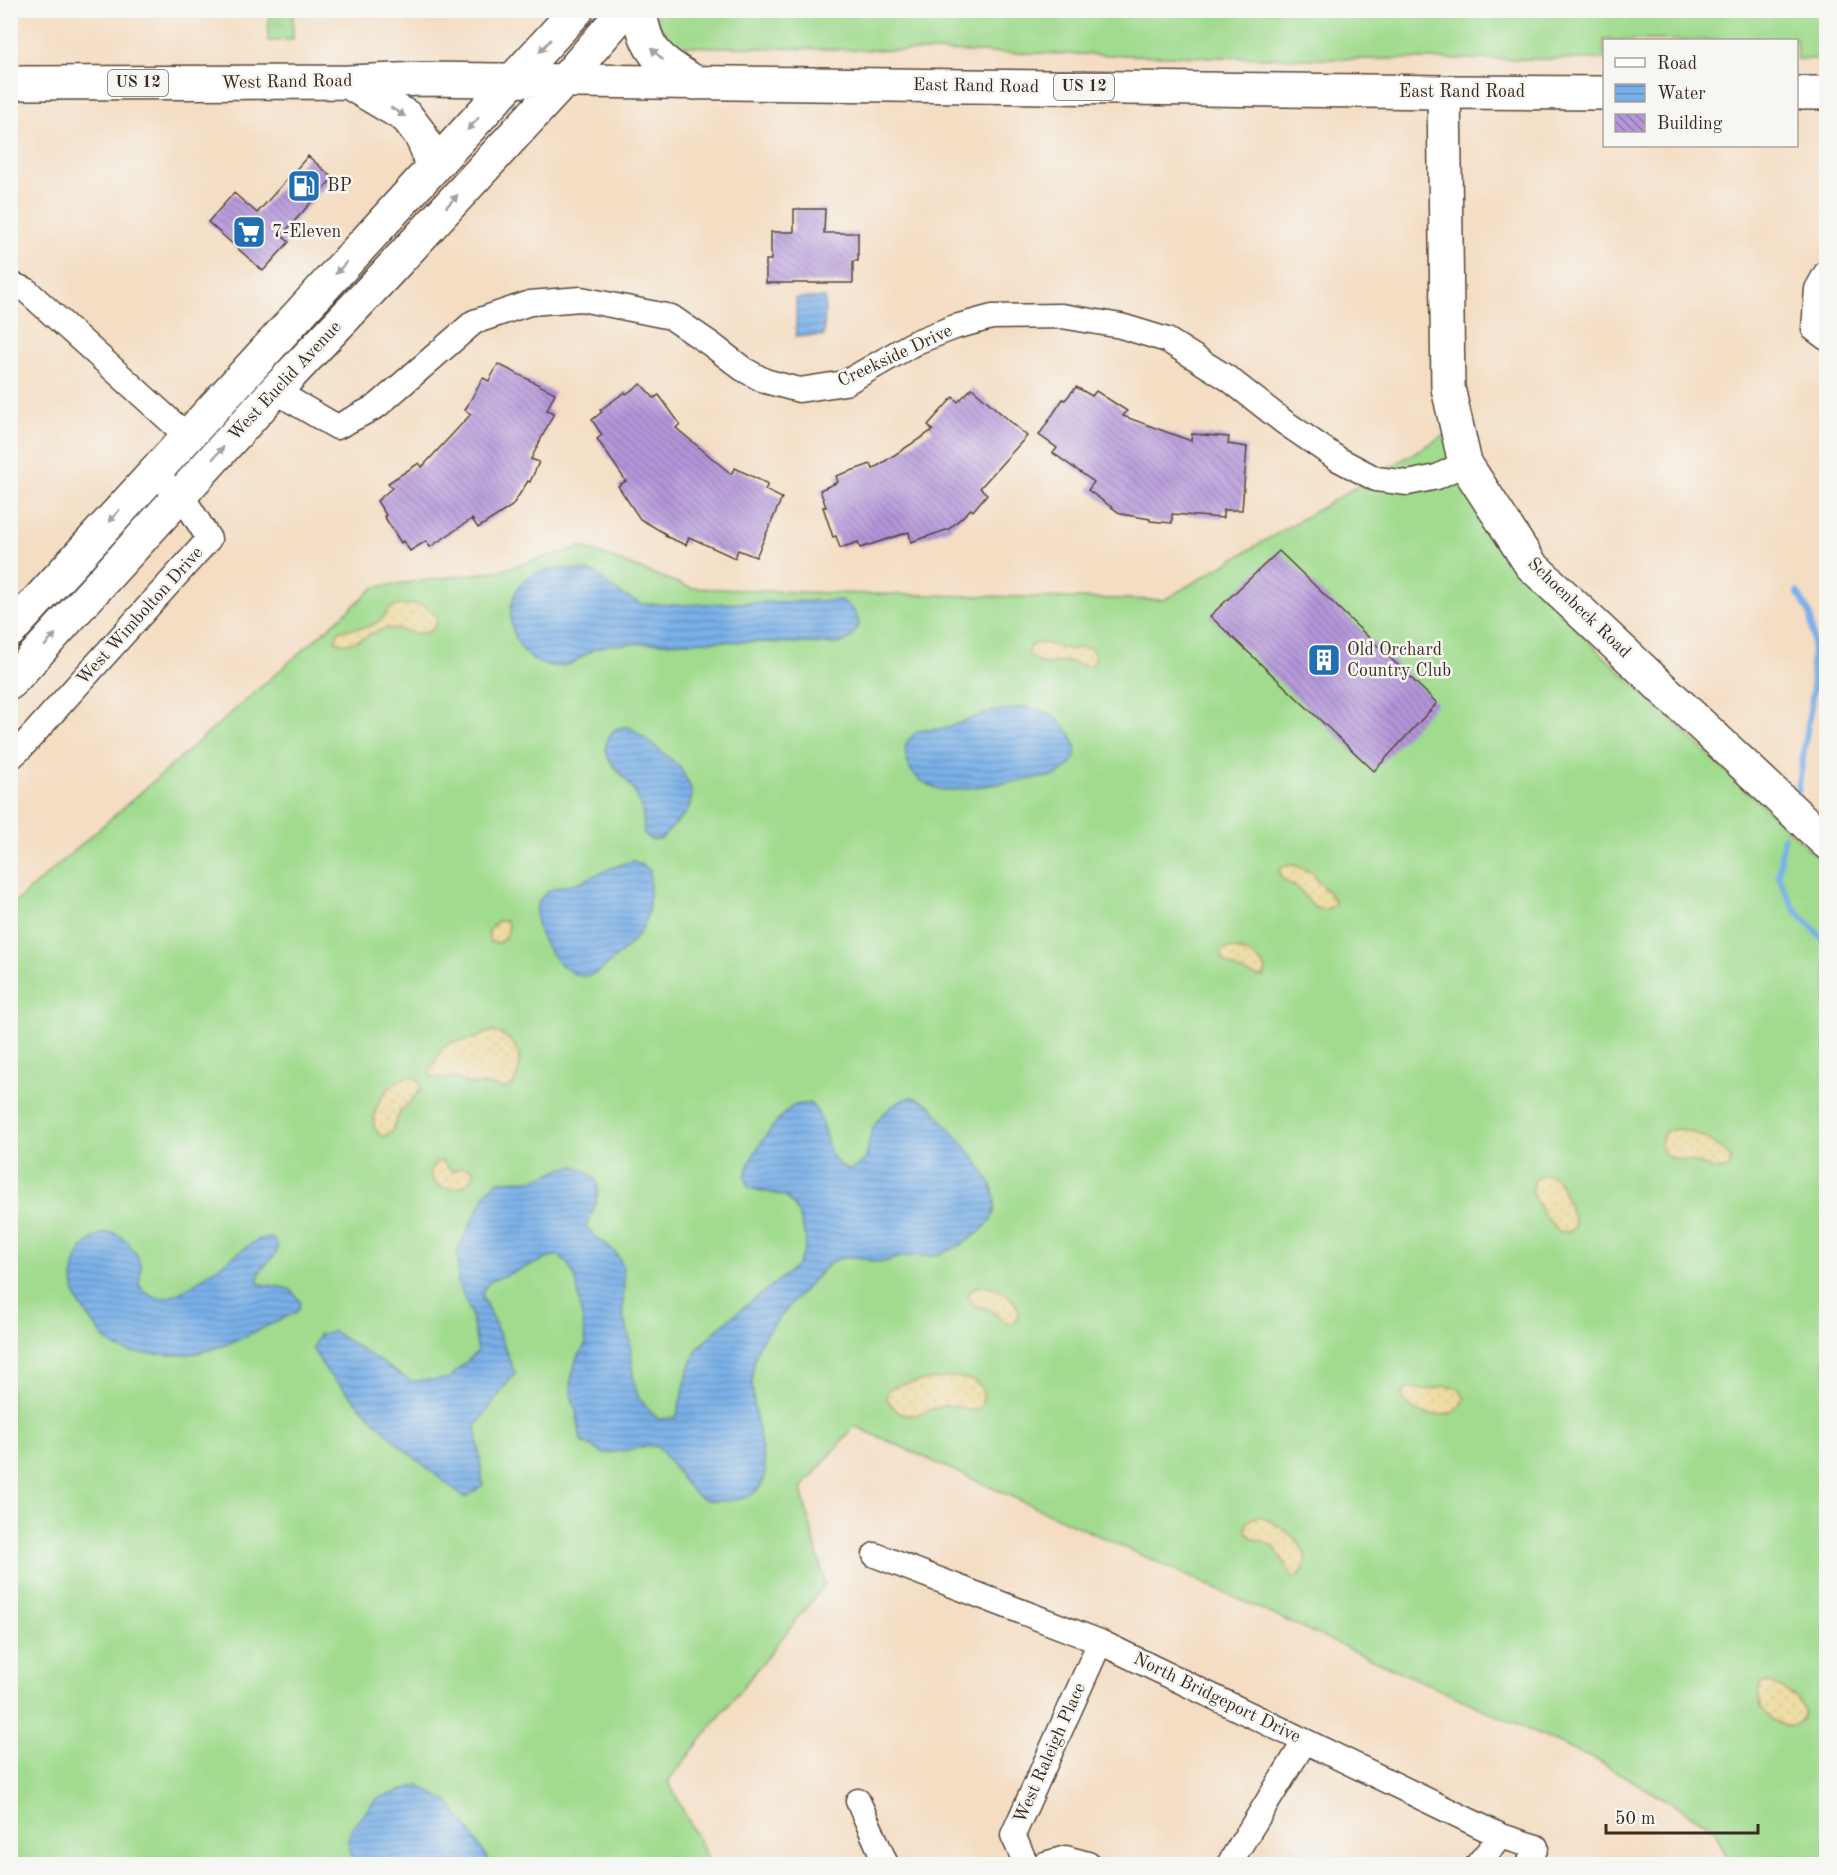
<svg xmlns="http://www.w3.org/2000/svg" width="1837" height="1875" font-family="'Old Standard TT',serif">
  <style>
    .grass { fill: #a0db8e; stroke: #6e8256; stroke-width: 1.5 }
    .sand { fill: url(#sand-dots); stroke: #94825e; stroke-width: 1.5 }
    .park { fill: url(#park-tufts); stroke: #6e8256; stroke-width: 1.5 }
    .water { fill: url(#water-rules); stroke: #5a6d83; stroke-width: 1.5 }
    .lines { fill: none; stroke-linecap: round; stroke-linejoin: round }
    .stream { stroke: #79b0e8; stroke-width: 6 }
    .building { fill: url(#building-back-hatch) }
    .street-casing { stroke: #574537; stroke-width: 27 }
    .secondary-casing { stroke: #574537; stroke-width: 36 }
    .primary-casing { stroke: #574537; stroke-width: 36 }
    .street { stroke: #fff; stroke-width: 24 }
    .secondary { stroke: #fff; stroke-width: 33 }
    .primary { stroke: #fff; stroke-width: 33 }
    .oneway { fill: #a79f9a }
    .labels { text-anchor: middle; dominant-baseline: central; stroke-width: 5; stroke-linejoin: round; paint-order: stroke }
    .shield { fill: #f6f6f2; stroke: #73675e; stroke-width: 1.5 }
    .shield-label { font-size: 16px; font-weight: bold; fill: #3b2a1e }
    .street-label { font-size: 18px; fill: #3b2a1e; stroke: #f6f6f2 }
    .poi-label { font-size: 18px; fill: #3b2a1e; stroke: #f6f6f2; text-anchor: start }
  </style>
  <defs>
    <pattern id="sand-dots" width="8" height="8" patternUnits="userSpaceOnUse" patternTransform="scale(1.5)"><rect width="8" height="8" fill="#eeda9e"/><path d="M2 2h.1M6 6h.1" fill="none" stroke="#cdbb88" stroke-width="1.8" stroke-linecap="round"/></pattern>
    <pattern id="park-tufts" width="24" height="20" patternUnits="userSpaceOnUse" patternTransform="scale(1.5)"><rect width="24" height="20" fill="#a0db8e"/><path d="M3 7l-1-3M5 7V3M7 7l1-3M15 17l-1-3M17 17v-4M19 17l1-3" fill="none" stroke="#8bbc7a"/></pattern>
    <pattern id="water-rules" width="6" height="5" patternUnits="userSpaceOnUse" patternTransform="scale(1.5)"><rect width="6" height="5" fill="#79b0e8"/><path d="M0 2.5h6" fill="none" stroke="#648fbb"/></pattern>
    <pattern id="building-back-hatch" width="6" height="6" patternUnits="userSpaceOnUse" patternTransform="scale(1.5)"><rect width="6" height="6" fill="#b395da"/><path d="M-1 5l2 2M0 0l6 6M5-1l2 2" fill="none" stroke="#937ab0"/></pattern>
  </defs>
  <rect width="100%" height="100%" fill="#f6f6f2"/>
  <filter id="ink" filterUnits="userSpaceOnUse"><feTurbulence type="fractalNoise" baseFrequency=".0167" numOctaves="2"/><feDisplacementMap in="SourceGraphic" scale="12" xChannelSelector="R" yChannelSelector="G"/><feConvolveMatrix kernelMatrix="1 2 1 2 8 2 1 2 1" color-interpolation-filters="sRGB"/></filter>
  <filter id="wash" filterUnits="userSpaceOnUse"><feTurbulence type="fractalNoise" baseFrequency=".008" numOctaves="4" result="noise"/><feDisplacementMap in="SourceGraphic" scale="24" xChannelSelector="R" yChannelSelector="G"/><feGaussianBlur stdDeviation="1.35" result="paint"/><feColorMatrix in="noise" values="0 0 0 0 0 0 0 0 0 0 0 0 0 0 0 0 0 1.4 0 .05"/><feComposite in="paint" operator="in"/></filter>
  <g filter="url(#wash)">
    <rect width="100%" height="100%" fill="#f4ddc2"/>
    <path class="grass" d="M1826 10V59H1797L1796 40H1604V59H1317L676 46 658 24 656 11Z
      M1446 434 1498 549 1594 647 1826 865V1864H1730L1713 1827 1600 1762 855 1426 801 1489 825 1584 668 1781 711 1864H11L10 907 375 587 498 571 582 547 691 588 829 593 1164 600Z"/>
    <path class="sand" d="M416 604 427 607 437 617C437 624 435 629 428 632 414 637 399 626 385 629 368 632 353 650 335 641L337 634 341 630 368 627 381 620 390 608 394 606Z
      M1036 643H1043L1073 650 1079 647 1091 648 1096 658 1091 666C1083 667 1078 663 1071 662 1051 659 1048 672 1029 655V647Z
      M1286 865H1294L1313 873C1318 886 1331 890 1335 903 1331 907 1329 909 1323 909 1309 910 1308 896 1299 889 1290 883 1280 882 1279 870Z
      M499 921H506C512 929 506 937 499 943L490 942C487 933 490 925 499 921Z
      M1229 948C1243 950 1260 957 1266 970L1264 977C1255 978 1232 968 1225 962 1222 959 1222 957 1221 952L1225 949Z
      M492 1031C519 1038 526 1062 513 1085L505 1089 488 1085H472L455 1078H432L430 1071 442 1049 449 1043 476 1038Z
      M409 1076 418 1079 421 1086 420 1091 400 1112 391 1133 382 1137 374 1127C372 1105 388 1082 409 1076Z
      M1678 1129C1693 1129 1724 1147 1731 1160L1729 1168 1718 1170 1691 1161 1671 1158 1666 1156 1660 1145 1662 1136 1666 1131Z
      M442 1161 452 1171 456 1170 461 1167 473 1169C476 1191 431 1199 430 1170L437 1162Z
      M1545 1174 1552 1175 1560 1183 1574 1220 1575 1227 1571 1231 1559 1232C1547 1221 1515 1181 1545 1174Z
      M989 1286C1004 1291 1030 1307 1013 1323 1002 1324 1000 1316 992 1311 982 1304 976 1313 968 1296 971 1286 980 1286 989 1286Z
      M955 1377C969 1379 985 1381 983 1399 982 1403 983 1405 979 1408 970 1415 958 1404 948 1405 922 1408 907 1431 887 1399 887 1395 886 1393 889 1390 895 1382 944 1378 955 1377Z
      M1447 1386 1459 1389 1465 1399C1462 1405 1458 1410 1452 1413 1436 1418 1406 1414 1402 1395L1405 1390 1411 1388 1425 1390Z
      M1259 1516C1280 1524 1321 1550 1299 1575L1295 1577 1291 1575 1274 1546 1253 1538 1247 1533C1243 1523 1250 1518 1259 1516Z
      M1766 1682C1779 1685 1818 1705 1799 1722 1786 1734 1766 1718 1761 1706 1758 1698 1757 1690 1761 1683Z"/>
    <path class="park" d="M269 11H293V40L268 41Z"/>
    <path class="water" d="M796 298H825L824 336H796Z
      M565 569 588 571 598 574 604 582 626 597 642 604 680 605 841 600C850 606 857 612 859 624L851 638 839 644 713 641 609 645C603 647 596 648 591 651 580 658 572 666 559 666 510 670 493 594 534 574 544 569 555 570 565 569Z
      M1026 707C1035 709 1045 710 1054 716 1060 720 1065 727 1070 734 1082 754 1075 766 1055 776L947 791C928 787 909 778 906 756 905 751 905 747 907 742 910 738 914 735 917 731L947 728 985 713Z
      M623 727H629L641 735 680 767 690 786 692 795 689 808 684 815 661 839 651 840 644 834C643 825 644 815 641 806 638 798 633 788 627 781 618 769 598 755 609 737 613 731 614 728 623 727Z
      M634 861 650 870C650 918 650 929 612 961 604 968 595 976 584 976 556 974 524 922 541 898 550 886 567 886 579 882 597 876 615 864 634 861Z
      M911 1097 921 1100 930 1105C948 1129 972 1150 986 1176 993 1186 998 1202 993 1215 986 1233 953 1251 935 1255 926 1257 917 1255 908 1256 900 1256 891 1261 882 1262 870 1263 866 1258 856 1257 849 1256 840 1259 833 1261 826 1264 777 1320 769 1330 740 1364 756 1412 762 1452 763 1459 767 1472 764 1479 763 1483 757 1491 754 1493 747 1499 736 1500 728 1501 720 1501 709 1502 701 1498 686 1491 671 1459 658 1447L648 1446 604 1454 581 1441 576 1410 572 1398 571 1380 576 1360 586 1344 576 1279 567 1263 560 1256H554L489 1282 484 1289 482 1296 494 1321 515 1373 476 1426 483 1485 465 1498 401 1447 327 1372 312 1348 319 1335 333 1331 410 1381 448 1379 478 1351 471 1314 458 1282V1249L488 1190 499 1181 531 1180 545 1176 559 1169 575 1166 588 1172 596 1180 598 1189 596 1203 586 1226C595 1242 614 1244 621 1262 627 1277 622 1297 623 1312 623 1320 627 1327 629 1335 632 1353 631 1372 636 1390 639 1401 650 1411 658 1419L676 1418 689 1369 697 1349 724 1323 797 1266 805 1249 806 1239 799 1215 793 1204 785 1196 749 1188C746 1181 744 1177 747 1169 752 1154 780 1111 796 1105 800 1104 806 1104 810 1103 832 1124 819 1158 849 1170 875 1160 864 1150 872 1131 878 1114 896 1102 911 1097Z
      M104 1233H115L127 1241 137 1255 141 1268 139 1285C159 1315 192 1285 212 1271 225 1262 238 1253 251 1244L259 1239 272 1238C291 1255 256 1262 258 1282L261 1284 290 1289 300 1301 299 1309 295 1313C258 1329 221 1353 179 1355 173 1356 167 1354 161 1354 148 1354 133 1354 120 1349 109 1346 100 1333 94 1324 89 1316 79 1306 76 1297 68 1269 77 1243 104 1233Z
      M418 1785 448 1802 464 1822 491 1864H355L349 1852 348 1839 354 1826 376 1799Z"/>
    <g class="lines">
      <path class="stream" d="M1797 798 1813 691 1812 665 1813 639 1810 614 1797 592
        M1784 837 1778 876 1793 907 1826 942"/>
    </g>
    <g id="blocks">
      <path class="building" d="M308 156 333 178 282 235 289 242 263 271 208 222 234 193 257 213Z
        M794 209H825L824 233H858V261H853V283H766V260H771V232H794Z
        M498 364 555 393 547 410 554 413 531 459 539 462 530 482 528 481 512 506 478 528 472 519 430 547 426 541 410 551 403 541 401 543 384 516 386 515 377 501 392 488 388 483 419 463 422 467 471 414 465 410 483 378 489 381Z
        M641 384 654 398 659 395 680 424 676 428 731 474 735 468 768 484 765 490 782 498 756 557 738 550 735 558 689 537 686 545 665 536 666 534 640 519 618 486 626 481 597 439 602 435 592 420 602 412 600 410 625 392 626 394Z
        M1076 387 1092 396 1096 391 1127 411 1123 416 1191 441 1192 434 1229 437 1228 444 1247 447 1242 510H1223V518L1172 514V523L1150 521V519L1121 514 1088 490 1094 482 1053 453 1057 448 1039 435 1063 399 1065 400Z
        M972 388 1027 436 980 488 987 494 973 511 971 509 949 529 911 542 909 532 860 548 858 542 840 548 836 536 833 537 823 507H826L820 490 838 482 836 476 871 464 873 469 933 430 928 425 953 397 958 402Z
        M1279 551 1437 703 1374 771 1210 616Z"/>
    </g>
  </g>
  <g filter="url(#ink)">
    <use href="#blocks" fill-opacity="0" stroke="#574537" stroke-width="1.5"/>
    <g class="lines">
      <g class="street-casing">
        <path id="street" d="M1826 273 1817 289 1814 329 1826 338
          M10 284 26 290 187 436
          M275 391 337 427 377 406 474 322 530 303 581 299 671 317 712 345 743 369 765 381 799 390 845 383 916 342 955 327 992 317 1062 316 1121 326 1167 340 1229 379 1284 422 1338 459 1376 479 1408 483 1437 477 1465 463
          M10 758 21 748 209 539 189 507 168 486
          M875 1555 1100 1642 1501 1836 1536 1847 1529 1864
          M858 1801 886 1864
          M1026 1864 1013 1835 1100 1642
          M1045 1864 1066 1858 1088 1864
          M1229 1864 1305 1741
          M1478 1864 1501 1836"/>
      </g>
      <g class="secondary-casing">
        <path id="secondary" d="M512 81 577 10
          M563 82 625 10
          M1444 92 1448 388 1465 463 1531 565 1826 842"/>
      </g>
      <g class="primary-casing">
        <path id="primary" d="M640 10C645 54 661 61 696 83
          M348 82 407 117 420 134 427 149 432 169
          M10 83 348 82 422 79 1444 92 1604 93
          M1796 93H1826
          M10 631 512 81
          M10 683 275 391 386 274 563 82"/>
      </g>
      <use href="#street" class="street"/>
      <use href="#secondary" class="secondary"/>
      <use href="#primary" class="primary"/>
    </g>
    <defs><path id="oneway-solid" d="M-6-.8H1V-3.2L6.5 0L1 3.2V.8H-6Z" transform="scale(1.5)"/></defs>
    <g class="oneway">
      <use href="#oneway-solid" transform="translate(545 46) rotate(132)"/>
      <use href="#oneway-solid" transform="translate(657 54) rotate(-136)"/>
      <use href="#oneway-solid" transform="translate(398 112) rotate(31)"/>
      <use href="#oneway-solid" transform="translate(473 124) rotate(132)"/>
      <use href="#oneway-solid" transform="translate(452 201) rotate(-47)"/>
      <use href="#oneway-solid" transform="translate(341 268) rotate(133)"/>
      <use href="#oneway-solid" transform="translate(218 453) rotate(-48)"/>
      <use href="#oneway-solid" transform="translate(114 516) rotate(132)"/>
      <use href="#oneway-solid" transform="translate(50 640) rotate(-48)"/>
    </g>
  </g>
  <defs>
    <g id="fuel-square" transform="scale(1.725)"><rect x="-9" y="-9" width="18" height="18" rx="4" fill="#1f6fb2" stroke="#f6f6f2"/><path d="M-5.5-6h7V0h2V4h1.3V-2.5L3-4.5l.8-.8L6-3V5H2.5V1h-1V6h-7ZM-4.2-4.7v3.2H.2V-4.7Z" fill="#fff"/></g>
    <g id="supermarket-square" transform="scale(1.725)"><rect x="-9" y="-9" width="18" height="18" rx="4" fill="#1f6fb2" stroke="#f6f6f2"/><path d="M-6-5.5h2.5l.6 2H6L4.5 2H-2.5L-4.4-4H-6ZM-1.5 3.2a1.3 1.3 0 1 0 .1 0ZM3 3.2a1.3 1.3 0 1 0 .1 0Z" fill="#fff"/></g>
    <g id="building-square" transform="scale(1.725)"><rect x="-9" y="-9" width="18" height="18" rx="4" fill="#1f6fb2" stroke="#f6f6f2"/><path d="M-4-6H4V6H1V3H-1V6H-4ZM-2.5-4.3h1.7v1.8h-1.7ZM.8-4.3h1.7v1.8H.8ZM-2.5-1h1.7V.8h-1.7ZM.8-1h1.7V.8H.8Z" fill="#fff"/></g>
  </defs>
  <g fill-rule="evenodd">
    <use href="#fuel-square" x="304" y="186"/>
    <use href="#supermarket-square" x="249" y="232"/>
    <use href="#building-square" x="1324" y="660"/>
  </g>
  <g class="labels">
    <g class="shield">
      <rect x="108" y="70" width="60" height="26" rx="4.5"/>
      <rect x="1054" y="74" width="60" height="26" rx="4.5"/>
    </g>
    <g class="shield-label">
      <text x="138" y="83">US 12</text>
      <text x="1084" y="87">US 12</text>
    </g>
    <g class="street-label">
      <text transform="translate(287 82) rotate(-1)">West Rand Road</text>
      <text transform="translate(976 86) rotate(1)">East Rand Road</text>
      <text x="1462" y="92">East Rand Road</text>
      <text transform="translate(895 356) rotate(-25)">Creekside Drive</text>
      <text transform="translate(285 381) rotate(-47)">West Euclid Avenue</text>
      <text transform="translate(1579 608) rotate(44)">Schoenbeck Road</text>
      <text transform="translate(140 616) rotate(-48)">West Wimbolton Drive</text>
      <text transform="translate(1217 1698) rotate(26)">North Bridgeport Drive</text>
      <text transform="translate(1050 1753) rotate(-66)">West Raleigh Place</text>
    </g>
    <g class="poi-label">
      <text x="327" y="186">BP</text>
      <text x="272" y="232">7-Eleven</text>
      <text x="1347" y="650">Old Orchard<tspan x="1347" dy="21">Country Club</tspan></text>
    </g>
  </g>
  <rect width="1837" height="1875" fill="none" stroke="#f6f6f2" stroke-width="36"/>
  <rect x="1603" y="39" width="195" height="108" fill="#f6f6f2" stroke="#aba49d" stroke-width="1.5"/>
  <rect x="1615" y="58" width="30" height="9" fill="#ffffff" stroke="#aba49d" stroke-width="1.5"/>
  <text x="1657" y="69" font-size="18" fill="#3b2a1e">Road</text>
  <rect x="1615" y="84" width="30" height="18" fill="url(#water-rules)" stroke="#aba49d" stroke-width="1.5"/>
  <text x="1657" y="99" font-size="18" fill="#3b2a1e">Water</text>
  <rect x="1615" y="114" width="30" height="18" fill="url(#building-back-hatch)" stroke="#aba49d" stroke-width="1.5"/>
  <text x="1657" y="129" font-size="18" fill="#3b2a1e">Building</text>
  <path d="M1606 1824v9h152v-9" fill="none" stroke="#3b2a1e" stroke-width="3"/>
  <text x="1615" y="1824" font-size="18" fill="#3b2a1e" stroke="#f6f6f2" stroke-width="4.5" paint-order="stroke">50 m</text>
</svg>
